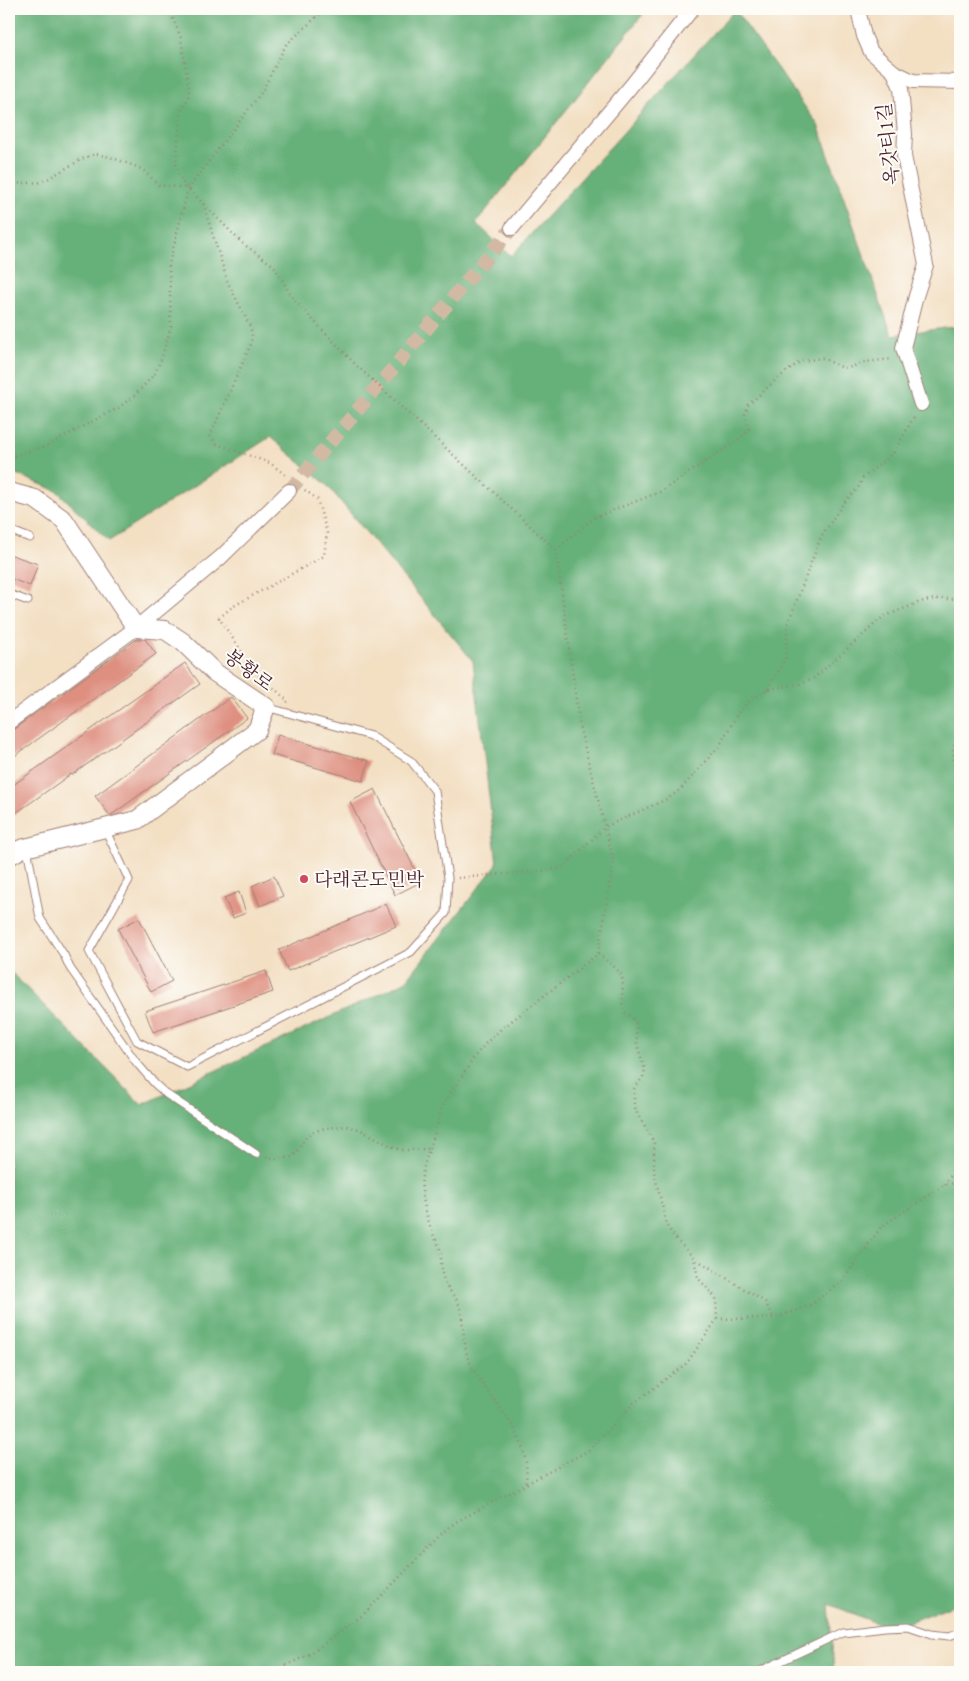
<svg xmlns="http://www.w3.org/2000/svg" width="969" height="1681" font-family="'EB Garamond','Noto Serif KR',serif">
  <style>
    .forest { fill: #66b079; stroke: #586852 }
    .building { fill: #de8f80 }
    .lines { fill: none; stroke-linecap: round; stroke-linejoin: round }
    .minor-tunnel { stroke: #d1b9a4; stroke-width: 14; stroke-dasharray: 14 7; stroke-linecap: butt }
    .service-casing { stroke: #9e7f76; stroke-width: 9 }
    .minor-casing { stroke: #9e7f76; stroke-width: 16 }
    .tertiary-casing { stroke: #9e7f76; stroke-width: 20 }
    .path { stroke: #9e7f76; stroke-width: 2.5; stroke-dasharray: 1 4; stroke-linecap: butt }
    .service { stroke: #fff; stroke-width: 7 }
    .minor { stroke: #fff; stroke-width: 14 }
    .tertiary { stroke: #fff; stroke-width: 18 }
    .poi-dot { fill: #d1495b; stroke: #fdfcf7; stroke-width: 2 }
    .labels { text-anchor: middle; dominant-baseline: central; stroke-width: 4; stroke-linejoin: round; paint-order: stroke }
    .street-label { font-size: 19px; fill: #4a1f2b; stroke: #fdfcf7 }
    .poi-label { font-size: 19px; fill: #4a1f2b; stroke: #fdfcf7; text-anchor: start }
  </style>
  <rect width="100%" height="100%" fill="#fdfcf7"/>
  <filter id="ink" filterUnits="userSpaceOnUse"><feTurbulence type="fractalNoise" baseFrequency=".02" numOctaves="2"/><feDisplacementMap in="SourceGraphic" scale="10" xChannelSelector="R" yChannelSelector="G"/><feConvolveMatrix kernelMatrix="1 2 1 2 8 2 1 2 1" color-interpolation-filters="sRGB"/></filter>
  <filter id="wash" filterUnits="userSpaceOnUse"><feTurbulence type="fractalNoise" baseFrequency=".0096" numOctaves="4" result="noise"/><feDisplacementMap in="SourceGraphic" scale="20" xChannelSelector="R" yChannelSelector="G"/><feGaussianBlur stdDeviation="1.12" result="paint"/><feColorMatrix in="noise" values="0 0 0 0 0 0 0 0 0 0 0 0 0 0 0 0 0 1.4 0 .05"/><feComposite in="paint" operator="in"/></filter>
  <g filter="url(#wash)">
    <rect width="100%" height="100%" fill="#f3dfc2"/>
    <path class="forest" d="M9 9H647L476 223 511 256 735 10 818 125 892 335 960 326V1602L891 1629 829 1604 834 1672H9V970L142 1105 405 982 497 864 473 661 327 485 270 437 109 541 57 491 9 471Z"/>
    <g id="blocks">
      <path class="building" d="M9 554 38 564 30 586 9 578Z
        M137 639H145L156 654 9 760V731L14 729Z
        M185 663 200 684 72 775 71 774 9 818V788Z
        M231 697 247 718 110 816 95 796Z
        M278 735 369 761 363 781 272 755Z
        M375 789 421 882 395 895 350 802Z
        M274 876 283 896 260 906 252 886Z
        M239 892 246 913 233 918 224 898Z
        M386 904 396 926 288 971 279 950Z
        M139 918 172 981 151 992 118 929Z
        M266 971 273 992 153 1032 145 1011Z"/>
    </g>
  </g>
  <g filter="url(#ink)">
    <use href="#blocks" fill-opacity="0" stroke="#9e7f76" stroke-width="1"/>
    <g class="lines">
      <path class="minor-tunnel" d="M289 491 512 228"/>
      <g class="service-casing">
        <path id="service" d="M9 530 30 538
          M9 594 28 601
          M105 829 129 880 89 951 137 1041 187 1067 411 952 446 913 448 878 435 791 411 761 371 736 266 707
          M27 848 40 918 64 955 70 968 136 1062 155 1084 166 1094 256 1154
          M758 1672 843 1632 885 1627 908 1626 932 1634 949 1636 960 1632"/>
      </g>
      <g class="minor-casing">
        <path id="minor" d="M858 9 864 36 871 52 894 72 901 88 905 134 904 156 926 265 916 296 903 348 921 404
          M894 72 913 81 960 82
          M512 228 631 86 692 9
          M9 722 136 628 220 558 289 491"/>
      </g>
      <g class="tertiary-casing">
        <path id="tertiary" d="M9 492 35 499 64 520 136 628 165 630 183 642 214 672 266 707 257 730 137 820 21 849 9 856"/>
      </g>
      <path class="path" d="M169 9 181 38 189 89 188 99 181 112 180 120 176 164 177 170 182 182 242 243 274 266 294 300 355 364 556 550 580 729 612 854 613 864 598 954 500 1030 487 1042 476 1055 441 1107C438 1131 426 1152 422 1176 420 1192 426 1214 431 1229 433 1236 438 1242 440 1249 442 1261 440 1271 445 1283 449 1291 456 1297 459 1305 465 1324 462 1347 471 1365 491 1404 535 1435 525 1486
        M9 184 42 182 84 158 96 154 110 157 137 167 144 171 159 185 187 188
        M203 204 228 283 250 326 252 334 251 344 210 436 217 444 270 463 288 477
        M9 457 46 446 118 408 134 396 154 375 161 360 171 327 169 265 188 189 261 93 286 45 325 9
        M556 550 595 517 660 492 741 438 749 429 745 414 748 405 778 378 801 361 822 358 841 367 848 368 865 362 892 359
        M768 689 785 659 788 623 821 537 842 505 858 488 863 478 894 452 915 415
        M287 702 288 701 255 671 219 618 232 607 324 556 327 533 317 499 302 488
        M960 720 953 749 960 839
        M960 872 957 896 960 935
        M458 878 541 871 558 869 565 865 605 827 669 798 681 789 720 745 738 713 750 700 768 689 800 684 813 679 883 617 920 602 934 599H960
        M598 954C632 980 620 972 623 1011L631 1016 636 1024 637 1044 645 1070 643 1077 634 1089V1105L637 1113 654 1142V1172L667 1226 675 1238 694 1258 765 1302 774 1318
        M266 1157 278 1159 293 1157 306 1137 312 1132 325 1128 346 1126 359 1129 397 1149 407 1150 428 1149
        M944 1185 960 1163
        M717 1319 774 1318 809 1306 842 1281 881 1227 944 1185 960 1182
        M272 1672 310 1654 363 1615 444 1531 456 1522 589 1450 634 1403 687 1363 717 1319 716 1298 698 1278 694 1258"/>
      <use href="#service" class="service"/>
      <use href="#minor" class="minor"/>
      <use href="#tertiary" class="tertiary"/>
    </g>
  </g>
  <circle class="poi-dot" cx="304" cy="879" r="5"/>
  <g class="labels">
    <g class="street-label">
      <text transform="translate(888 144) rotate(-96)">옥갓티1길</text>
      <text transform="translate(249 670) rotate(37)">봉황로</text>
    </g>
    <g class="poi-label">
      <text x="314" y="879">다래콘도민박</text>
    </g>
  </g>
  <rect width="969" height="1681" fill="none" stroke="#fdfcf7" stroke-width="30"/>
</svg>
